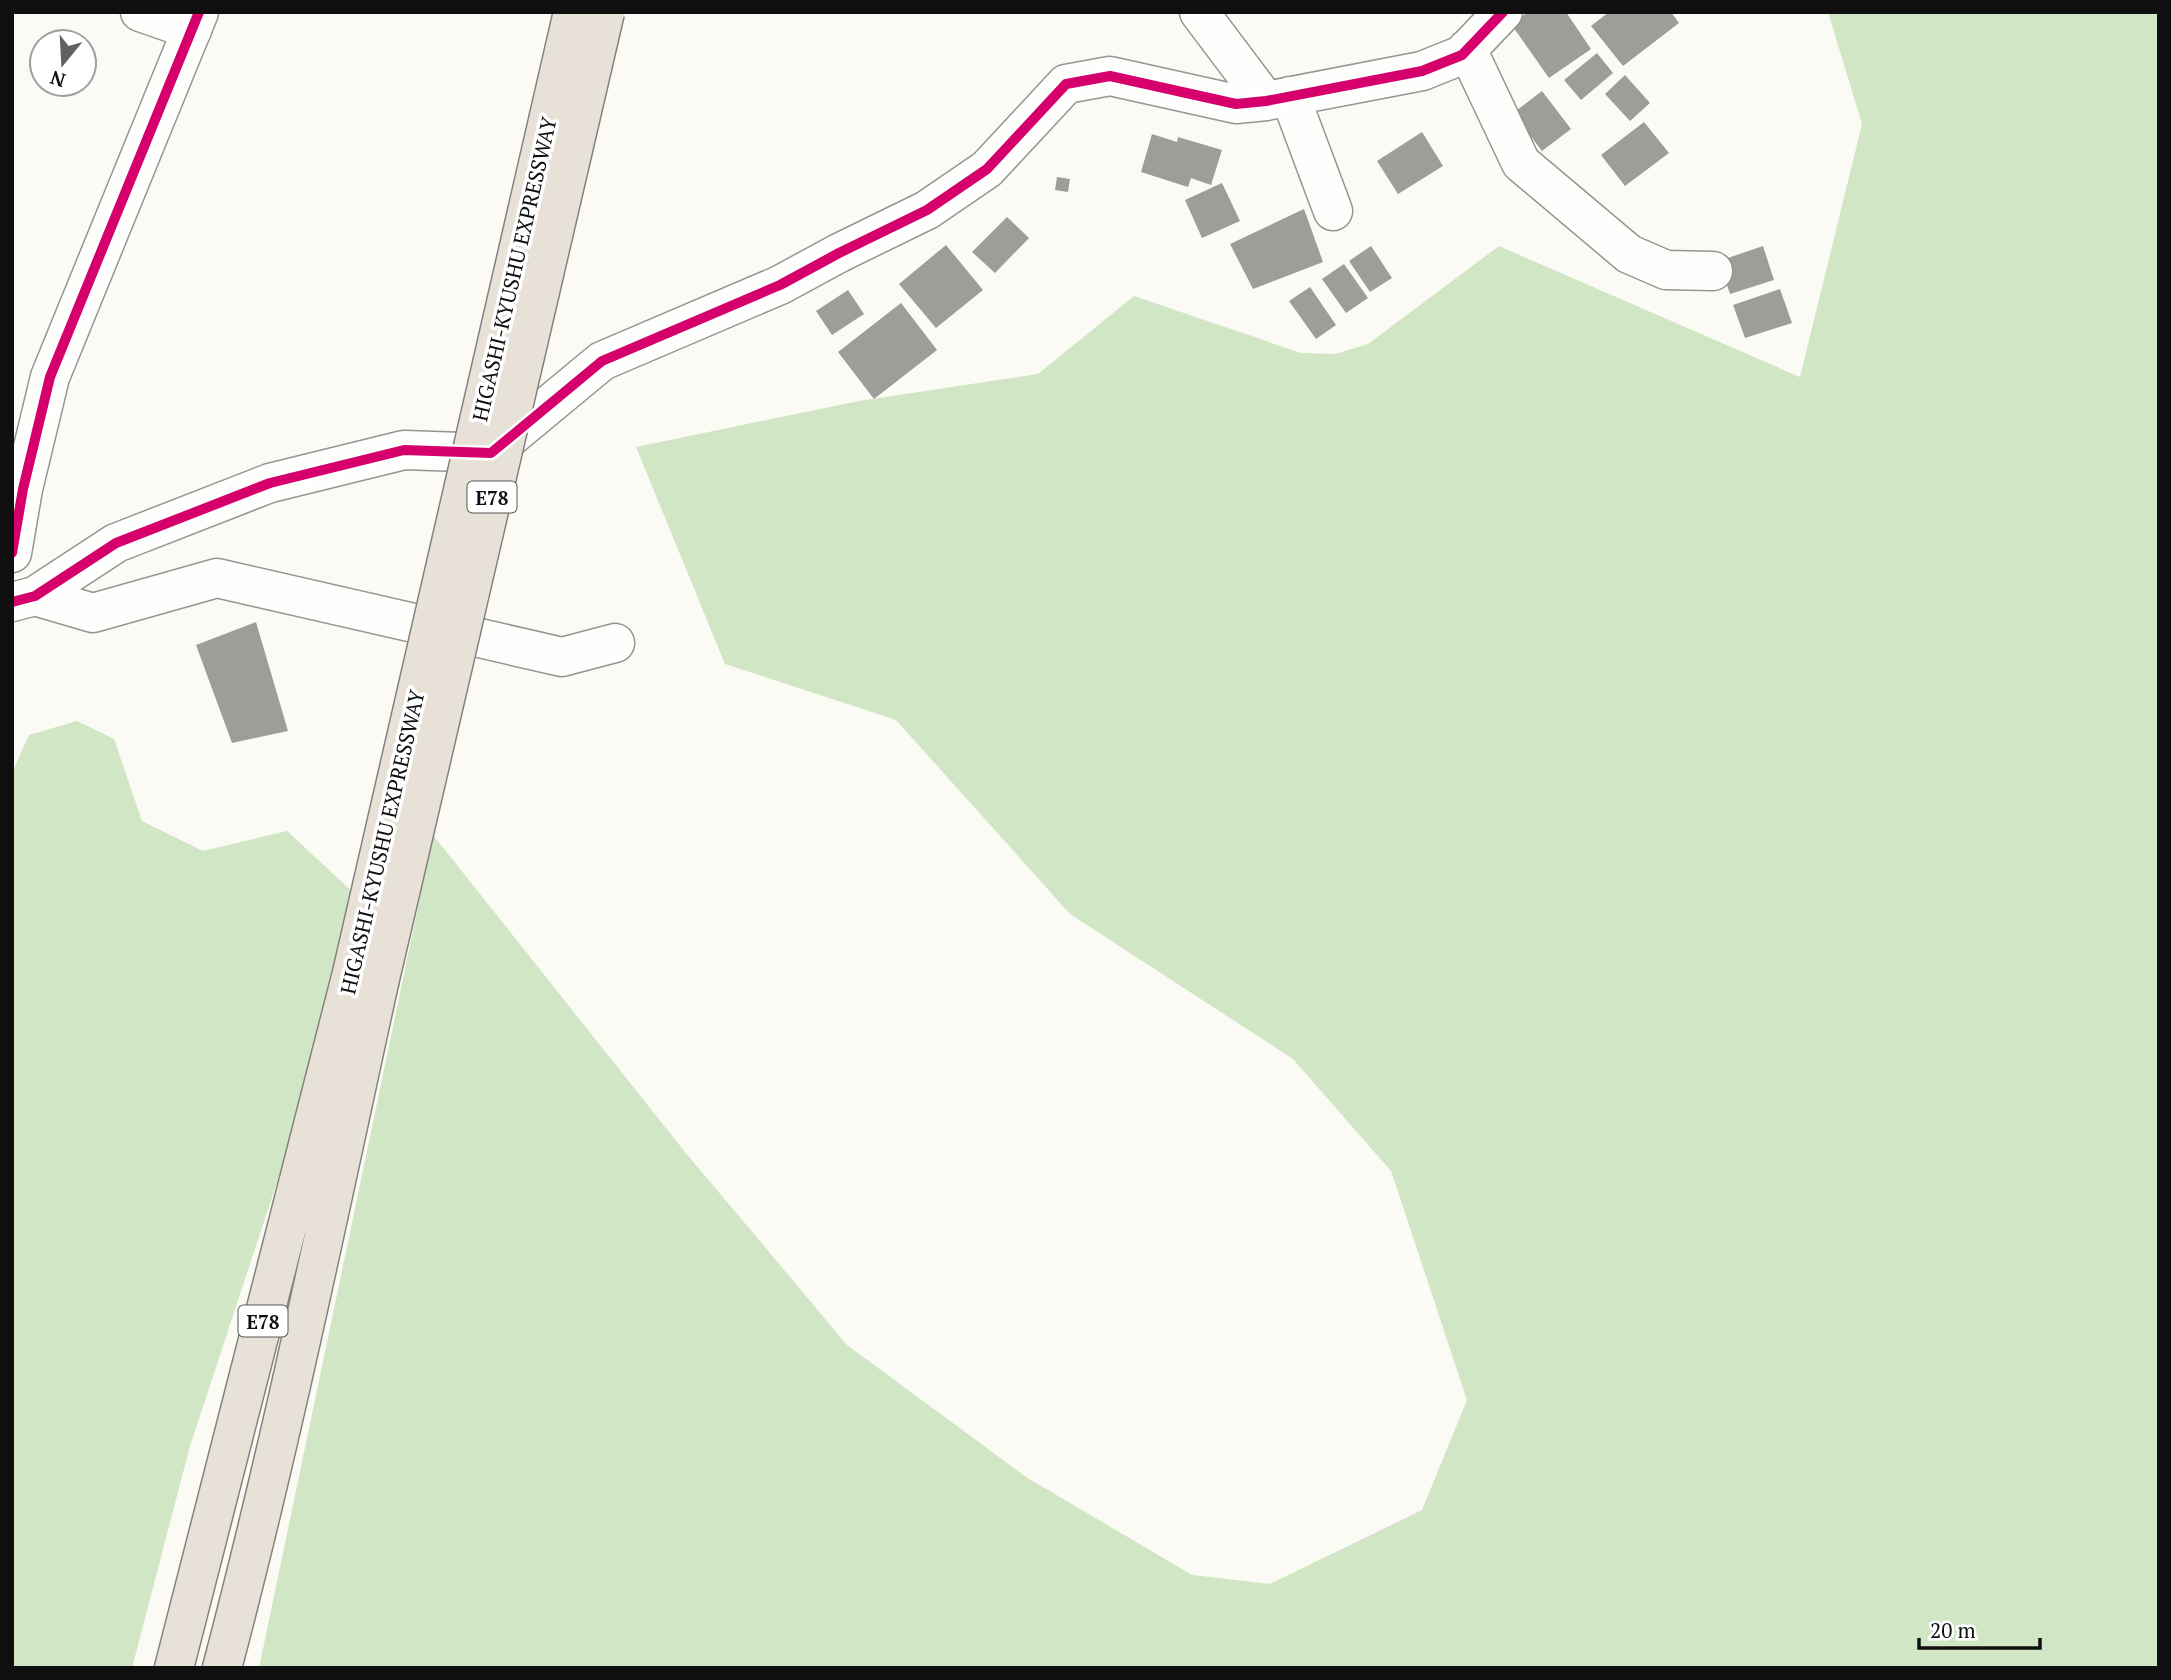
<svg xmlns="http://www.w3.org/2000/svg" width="2171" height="1680" font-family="'PT Serif',serif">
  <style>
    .forest { fill: #d1e6c5 }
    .building { fill: #9f9d99 }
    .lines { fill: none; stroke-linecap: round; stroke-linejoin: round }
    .minor-casing { stroke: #959592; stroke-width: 41 }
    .tertiary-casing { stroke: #959592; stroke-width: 41 }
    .motorway-casing { stroke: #83827f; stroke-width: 41 }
    .minor { stroke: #fefefd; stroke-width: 38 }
    .tertiary { stroke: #fefefd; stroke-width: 38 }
    .motorway { stroke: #e8e1d7; stroke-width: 38 }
    .motorway-bridge-casing { stroke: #83827f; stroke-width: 41; stroke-linecap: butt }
    .motorway-bridge { stroke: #e8e1d7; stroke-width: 38 }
    .cycleway-casing { stroke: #fff; stroke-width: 15 }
    .cycleway { stroke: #d6006c; stroke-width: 10 }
    .labels { text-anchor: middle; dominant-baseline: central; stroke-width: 7; stroke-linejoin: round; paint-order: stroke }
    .shield { fill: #fff; stroke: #575757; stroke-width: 2 }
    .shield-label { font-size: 19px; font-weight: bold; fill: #0f0f0f }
    .street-label { font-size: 21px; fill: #0f0f0f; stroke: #fff }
  </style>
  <rect width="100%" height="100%" fill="#fbfaf4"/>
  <path class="forest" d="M1828 12H2159V1668H259L433 835 685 1152 847 1345 1026 1477 1192 1575 1270 1584 1422 1510 1467 1400 1391 1171 1293 1059 1070 914 896 720 725 664 636 447 859 401 1038 374 1134 296 1301 353 1335 354 1368 344 1499 246 1800 377 1862 124Z
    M77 721 114 739 142 821 203 851 287 831 357 896 311 1079 190 1446 132 1668H12V773L29 735Z"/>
  <path class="building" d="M1528 12H1566L1591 49 1549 78 1511 24Z
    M1609 12H1671L1679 23 1623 66 1591 26Z
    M1597 53 1613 73 1581 100 1564 80Z
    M1625 75 1650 103 1630 121 1605 94Z
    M1542 91 1571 129 1542 151 1513 113Z
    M1644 122 1669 153 1625 186 1601 155Z
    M1422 132 1443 166 1398 194 1377 161Z
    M1152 134 1177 142 1178 137 1222 150 1211 185 1191 178 1188 187 1141 172Z
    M1057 177 1070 179 1068 192 1055 190Z
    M1222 183 1240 221 1202 238 1185 200Z
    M1304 209 1323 262 1253 289 1230 244Z
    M1007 217 1029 238 995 273 972 252Z
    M946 245 983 290 936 328 899 284Z
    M1371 246 1392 278 1370 292 1349 261Z
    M1763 246 1774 280 1730 294 1719 261Z
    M1344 264 1368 298 1346 313 1322 279Z
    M1310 287 1336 325 1316 339 1289 301Z
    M1780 289 1792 323 1745 338 1733 305Z
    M848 290 864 314 832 335 816 311Z
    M901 303 937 350 874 399 838 352Z
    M256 622 288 731 232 743 196 645Z"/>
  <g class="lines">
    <g class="minor-casing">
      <path id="minor" d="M140 12 192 30
        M1199 12 1266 101
        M1467 49 1521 163 1629 254 1666 270 1713 271
        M1290 96 1333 211
        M35 596 93 613 217 578 562 657 615 643
        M12 602 35 596 116 543 270 483 404 450 491 453 602 361 780 285 839 253 927 210 987 169 1066 84 1110 76 1236 104 1266 101 1422 71 1462 55 1503 12"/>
    </g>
    <g class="tertiary-casing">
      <path id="tertiary" d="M12 553 23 489 50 377 199 12"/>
    </g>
    <g class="motorway-casing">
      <path id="motorway" d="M174 1668 352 973
        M222 1668C282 1441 329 1211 379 983"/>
    </g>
    <use href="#minor" class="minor"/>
    <use href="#tertiary" class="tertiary"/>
    <use href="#motorway" class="motorway"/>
    <g class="motorway-bridge-casing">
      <path id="motorway-bridge" d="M352 973 573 12
        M379 983 605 12"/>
    </g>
    <use href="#motorway-bridge" class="motorway-bridge"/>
    <g class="cycleway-casing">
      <path id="cycleway" d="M12 553 23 489 50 377 199 12
        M12 602 35 596 116 543 270 483 404 450 491 453 602 361 780 285 839 253 927 210 987 169 1066 84 1110 76 1236 104 1266 101 1422 71 1462 55 1503 12"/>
    </g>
    <use href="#cycleway" class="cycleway"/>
  </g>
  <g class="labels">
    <g class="shield">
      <rect x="467.5" y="481.5" width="49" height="31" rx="5"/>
      <rect x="238.5" y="1305.5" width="49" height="31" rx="5"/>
    </g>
    <g class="shield-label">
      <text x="492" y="497">E78</text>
      <text x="263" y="1321">E78</text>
    </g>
    <g class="street-label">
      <text transform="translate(514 269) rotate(-77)">HIGASHI-KYUSHU EXPRESSWAY</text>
      <text transform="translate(382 842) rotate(-77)">HIGASHI-KYUSHU EXPRESSWAY</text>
    </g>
  </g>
  <rect width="2171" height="1680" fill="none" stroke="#0f0f0f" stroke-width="28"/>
  <g transform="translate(63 63) rotate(198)"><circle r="33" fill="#ffffff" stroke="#9f9f9f" stroke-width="2"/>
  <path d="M0-5L12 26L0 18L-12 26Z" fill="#62615f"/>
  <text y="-10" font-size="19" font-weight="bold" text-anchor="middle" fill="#0f0f0f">N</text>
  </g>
  <path d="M1919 1638v10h121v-10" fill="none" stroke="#0f0f0f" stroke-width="3.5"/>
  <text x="1930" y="1638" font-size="21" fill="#0f0f0f" stroke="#ffffff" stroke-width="5" paint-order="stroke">20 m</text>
</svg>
